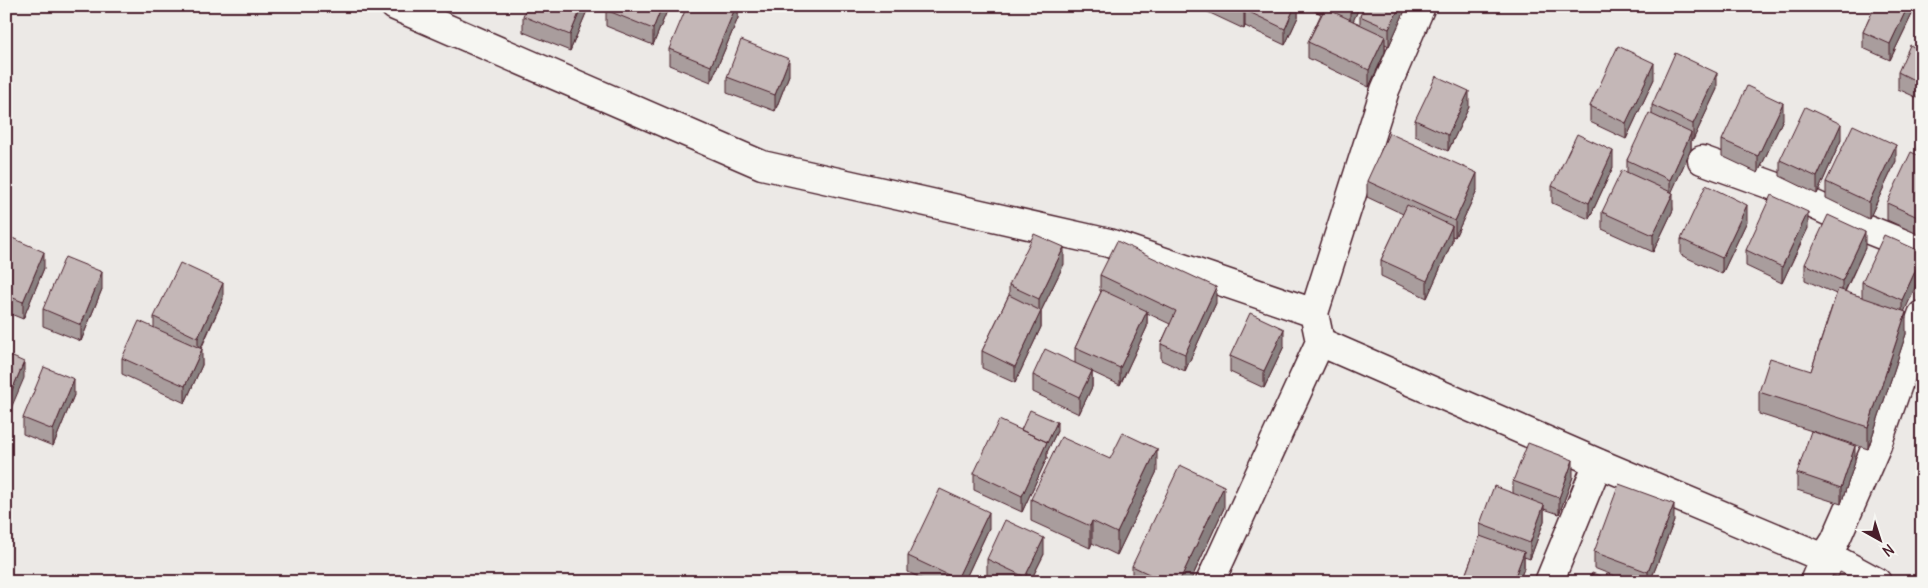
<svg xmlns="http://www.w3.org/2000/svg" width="1928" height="588" font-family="Delius,sans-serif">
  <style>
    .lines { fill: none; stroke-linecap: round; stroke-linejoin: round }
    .street-casing { stroke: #4a1f2b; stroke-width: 31 }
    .street { stroke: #f6f6f2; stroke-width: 28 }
    .wall { fill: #a99d9d; stroke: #4a1f2b }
    .shaded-wall { fill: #898080; stroke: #4a1f2b }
    .building { fill: #c4b7b7; stroke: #4a1f2b }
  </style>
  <rect width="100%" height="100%" fill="#ece9e6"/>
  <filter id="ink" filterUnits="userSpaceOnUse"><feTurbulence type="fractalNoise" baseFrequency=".02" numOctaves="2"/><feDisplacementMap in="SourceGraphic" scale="10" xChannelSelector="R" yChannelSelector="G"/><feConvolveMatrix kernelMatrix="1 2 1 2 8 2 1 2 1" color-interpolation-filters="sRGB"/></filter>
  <g filter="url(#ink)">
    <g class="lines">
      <g class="street-casing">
        <path id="street" d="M395 6 762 165 1109 243 1314 313
          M1702 160 1774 186 1862 227 1922 251
          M1320 342 1598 463 1824 558 1842 563 1877 582
          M1210 582 1320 342 1314 313 1385 90 1421 6
          M1549 582 1598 463
          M1814 582 1824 558 1835 541 1877 445 1922 315"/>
      </g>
      <use href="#street" class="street"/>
    </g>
    <path class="wall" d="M589 6 570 51 523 32V16Z
      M608 6H669L653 45 606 26V10Z
      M738 6V18L711 82 669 65V49Z
      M1195 6H1298V17L1285 45 1245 26 1244 29Z
      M1311 6H1360L1353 21 1360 24V16L1365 6H1407L1389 46 1385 44V52L1369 87 1308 58V42L1321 14 1311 9Z
      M1875 6H1916L1890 60 1863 48V32Z
      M1922 51V100L1898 89V72Z
      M789 75 775 111 727 93V77Z
      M1654 79 1626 139 1590 122V106Z
      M1717 89 1693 140H1691V149L1671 193 1673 210 1653 252 1602 229V212L1627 172V160L1652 114V105Z
      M1469 107 1448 151 1415 136V120Z
      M1783 119 1758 173 1722 156V140Z
      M1841 140 1817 194 1780 176V160Z
      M1922 157V236L1887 220V203Z
      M1896 161 1869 219 1826 198V182Z
      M1613 167 1589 219 1552 203V186Z
      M1367 181 1477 190 1455 237 1452 236V242L1427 298 1381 276V260L1403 214 1367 197Z
      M1747 221 1722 274 1681 255V239Z
      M1808 228 1782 283 1746 266V250Z
      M6 246 44 268 23 319 6 312Z
      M1865 248 1845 292 1862 297V282L1922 272 1904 311 1906 334 1868 449 1759 414V392L1811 371 1836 294 1805 280V264Z
      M1064 264 1041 311V327L1015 383 982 368V351L1009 295V285Z
      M1100 275 1216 303 1185 371 1161 360V344L1170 324 1147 313V327L1120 385 1092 372V387L1079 414 1033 392V375L1075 363V348L1101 292 1100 291Z
      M102 289 81 341 43 326V309Z
      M223 299 201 349 202 365 185 403 122 374V358L154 328V317Z
      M1284 346 1264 388 1230 372V356Z
      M74 395 53 446 23 434V418Z
      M1021 430 1057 431 1047 452V458L1022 512 974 490V473Z
      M1110 459 1157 471 1117 555 1092 543 1090 548 1031 521V499Z
      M1855 462 1841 504 1797 490V473Z
      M1573 477 1559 514 1544 509V521L1530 559 1524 557V568L1519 582H1465V576L1480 536V524L1513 494V481Z
      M1224 508 1190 582H1132V566Z
      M1674 521 1650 582H1630L1594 568V552Z
      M989 528 964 582H928L908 572V556Z
      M1044 554 1030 582H1000L987 576V559Z"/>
    <path class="shaded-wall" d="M582 6H589L570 51V35Z
      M662 6H669L653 45V29Z
      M736 6H738V18L711 82V66Z
      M1295 6H1298V17L1285 45V29Z
      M1352 6H1360L1350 28V11Z
      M1400 6H1407L1389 46V29Z
      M1908 6H1916L1890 60V44Z
      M1245 10V26L1244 29V13Z
      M1385 36V52L1369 87V70Z
      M789 59V75L775 111V95Z
      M1654 63V79L1626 139V123Z
      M1717 73V89L1693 140V124Z
      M1469 91V107L1448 151V135Z
      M1783 103V119L1758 173V156Z
      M1841 124V140L1817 194V177Z
      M1691 133V149L1670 196V180Z
      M1896 145V161L1869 219V202Z
      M1613 151V167L1589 219V203Z
      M1477 173V190L1455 237V221Z
      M1673 193V210L1653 252V235Z
      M1747 205V221L1722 274V258Z
      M1808 212V228L1782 283V267Z
      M1452 226V242L1427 298V281Z
      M1865 232V248L1842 297V281Z
      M1064 247V264L1041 311V327L1015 383V367L1039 315V299Z
      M44 252V268L23 319V302Z
      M1922 256V272L1902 317V300Z
      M102 272V289L81 341V325Z
      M223 283V299L198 354V338Z
      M1216 287V303L1185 371V354Z
      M1147 311V327L1120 385V368Z
      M1906 312V334L1868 449V427Z
      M1284 329V346L1264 388V371Z
      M202 349V365L185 403V386Z
      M24 362V378L6 420V404Z
      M1092 371V387L1079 414V397Z
      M74 379V395L53 446V430Z
      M1057 422V431L1047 452V458L1022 512V496L1047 442Z
      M1855 446V462L1841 504V488Z
      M1157 449V471L1117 555V533Z
      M1573 460V477L1559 514V498Z
      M1224 486V508L1190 582H1179Z
      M1674 504V521L1650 582H1648V572Z
      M1544 505V521L1530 559V543Z
      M989 512V528L964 582H957V579Z
      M1092 521V543L1090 548V526Z
      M1044 538V554L1030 582H1025V577Z
      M1524 552V568L1519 582H1513Z"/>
    <path class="building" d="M527 6H582L570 35 523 16Z
      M608 6H662L653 29 606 10Z
      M687 6H736L711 66 669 49Z
      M1230 6H1295L1285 29 1245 10 1244 13Z
      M1339 6H1352L1350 11Z
      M1365 6H1400L1389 29 1360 16Z
      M1875 6H1908L1890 44 1863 32Z
      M1325 8 1385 36 1369 70 1308 42Z
      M741 40 789 59 775 95 727 77Z
      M1910 45 1922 51V84L1898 72Z
      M1618 46 1654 63 1626 123 1590 106Z
      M1675 53 1717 73 1693 124 1652 105Z
      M1436 76 1469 91 1448 135 1415 120Z
      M1747 86 1783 103 1758 156 1722 140Z
      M1805 107 1841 124 1817 177 1780 160Z
      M1649 113 1691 133 1670 180 1627 160Z
      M1853 125 1896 145 1869 202 1826 182Z
      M1389 133 1477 173 1455 221 1367 181Z
      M1577 134 1613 151 1589 203 1552 186Z
      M1911 152 1922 157V219L1887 203Z
      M1622 170 1673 193 1653 235 1602 212Z
      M1706 185 1747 205 1722 258 1681 239Z
      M1771 195 1808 212 1782 267 1746 250Z
      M1407 205 1452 226 1427 281 1381 260Z
      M1828 215 1865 232 1842 281 1805 264Z
      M1034 234 1064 247 1039 299 1009 285Z
      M1884 235 1922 252V256L1902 300 1862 282Z
      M10 237 44 252 23 302 6 295V246Z
      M1117 241 1216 287 1185 354 1161 344 1176 311 1100 275Z
      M65 257 102 272 81 325 43 309Z
      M180 263 223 283 198 338 154 317Z
      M1838 289 1906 312 1868 427 1759 392 1770 358 1811 371Z
      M1102 290 1147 311 1120 368 1075 348Z
      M1009 295 1041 311 1015 367 982 351Z
      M1250 313 1284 329 1264 371 1230 356Z
      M139 321 202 349 185 386 122 358Z
      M1045 349 1092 371 1079 397 1033 375Z
      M6 354 24 362 6 404Z
      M44 367 74 379 53 430 23 418Z
      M1030 410 1057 422 1047 443V442L1021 430Z
      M999 420 1047 442 1022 496 974 473Z
      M1811 431 1855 446 1841 488 1797 473Z
      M1123 433 1157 449 1117 533 1092 521 1090 526 1031 499 1061 437 1110 459Z
      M1528 443 1573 460 1559 498 1513 481Z
      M1180 465 1224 486 1179 582H1166L1132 566Z
      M1619 484 1674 504 1648 572 1594 552Z
      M1494 486 1544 505 1530 543 1480 524Z
      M940 489 989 512 957 579 908 556Z
      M1005 520 1044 538 1025 577 987 559Z
      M1480 536 1524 552 1513 582H1480L1465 576Z
      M1840 572 1861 582H1836Z
      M1592 573 1616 582H1589Z"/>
  </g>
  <rect width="1928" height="588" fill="none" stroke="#f6f6f2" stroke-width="25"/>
  <rect x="12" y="12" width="1903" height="563" fill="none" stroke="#4a1f2b" stroke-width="2" filter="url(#ink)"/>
  <g transform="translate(1880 540) rotate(141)" stroke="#f6f6f2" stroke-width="4" paint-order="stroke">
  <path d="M0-4L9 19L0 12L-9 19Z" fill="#4a1f2b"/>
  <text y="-8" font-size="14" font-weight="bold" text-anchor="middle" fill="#4a1f2b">N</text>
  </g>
</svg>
